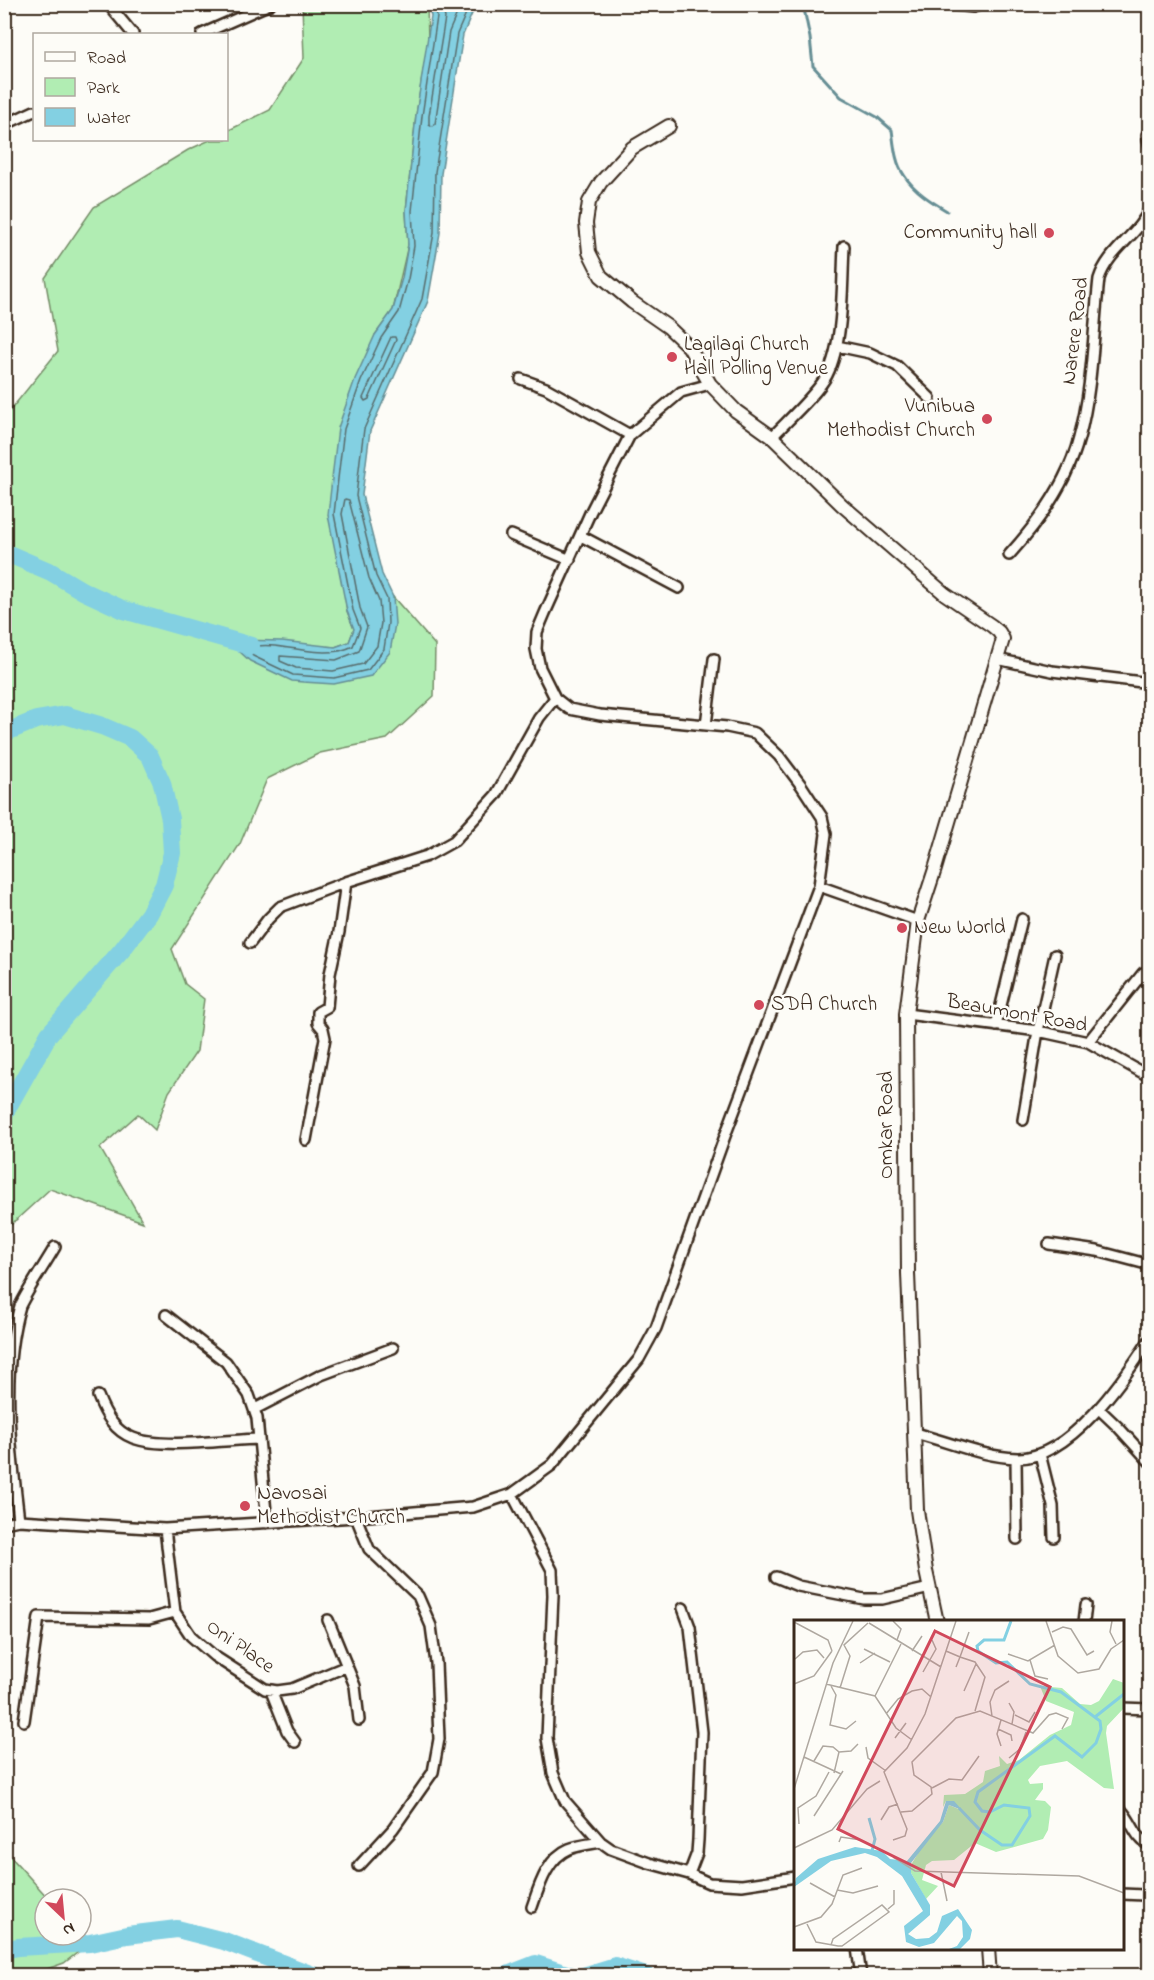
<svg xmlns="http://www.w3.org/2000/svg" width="1154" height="1980" font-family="'Indie Flower',sans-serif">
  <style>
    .green { fill: #b1edb3; stroke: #768c68; stroke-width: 1.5 }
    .water { fill: #83d0e2; stroke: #668e94; stroke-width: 1.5 }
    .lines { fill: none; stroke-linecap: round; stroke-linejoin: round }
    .shore { stroke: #586c6c; stroke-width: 1.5 }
    .stream { stroke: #668e94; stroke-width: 3 }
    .river { stroke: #83d0e2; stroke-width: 18 }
    .street-casing { stroke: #3b2a1e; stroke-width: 14 }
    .secondary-casing { stroke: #3b2a1e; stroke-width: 16 }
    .street { stroke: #fdfcf7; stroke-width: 9 }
    .secondary { stroke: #fdfcf7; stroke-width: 12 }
    .poi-dot { fill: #d1495b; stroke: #fdfcf7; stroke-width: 2 }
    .labels { text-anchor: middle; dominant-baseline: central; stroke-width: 5; stroke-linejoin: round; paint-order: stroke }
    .poi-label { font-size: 21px; fill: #3b2a1e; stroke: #fdfcf7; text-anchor: start }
    .street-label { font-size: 21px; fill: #3b2a1e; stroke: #fdfcf7 }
    .inset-river { fill: none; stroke: #83d0e2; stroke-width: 3 }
    .inset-road { fill: none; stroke: #afa8a0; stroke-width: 1.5 }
    .view { fill: #d1495b; fill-opacity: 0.15; stroke: #d1495b; stroke-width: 3 }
    .inset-edge { fill: none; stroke: #3b2a1e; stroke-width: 3 }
  </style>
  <rect width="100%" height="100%" fill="#fdfcf7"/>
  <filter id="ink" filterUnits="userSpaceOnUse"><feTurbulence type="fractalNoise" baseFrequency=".0167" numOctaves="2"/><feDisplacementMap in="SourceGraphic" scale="12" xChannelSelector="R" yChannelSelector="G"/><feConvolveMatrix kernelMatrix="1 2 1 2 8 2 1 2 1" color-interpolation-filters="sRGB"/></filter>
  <g filter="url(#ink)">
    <path class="green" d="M302 5H427L428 40 416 115 406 211 408 245 393 310 375 335 340 565 347 611 354 629 349 642 335 647 228 640 390 652 393 597 435 645 434 696 387 739 320 753 267 779 240 844 172 949 185 984 204 999 197 1051 169 1092 155 1130 138 1114 100 1148 143 1222 50 1189 5 1230 4 418 58 351 45 278 94 207 188 150 210 140H226L227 131 270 110 304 58Z
      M5 1854 10 1856 49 1899H45V1935L81 1934 90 1943 64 1963 30 1975H5Z"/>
    <path class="water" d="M428 5H481L474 9 463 35 441 174 440 233 428 301 370 431 362 495 382 574 393 597 395 624 390 652 371 676 334 684 303 682 292 681 250 661 227 640 282 641 335 647 349 642 354 629 347 611 328 515 333 470 338 428 355 379 375 335 393 310 402 278 408 245 406 211 416 115 431 16Z"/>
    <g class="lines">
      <path class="shore" d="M434 4 437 17 422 116 412 211 414 246 408 279 399 312 381 338 361 381 344 429 339 470 334 514 353 610 360 628 353 646C321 663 279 638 248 648L249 651 253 656 293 675 334 678 368 670 384 649 388 623 387 599 376 576 356 496 360 460 364 429 422 299 434 233 435 172 457 34 470 4
        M442 4 445 18 429 116V124L432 126 435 124 449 32 461 4
        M391 337H395L396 340 369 399 365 401 363 398Z
        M345 499 349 500 369 578 379 601 381 623 377 646 363 664 333 671 296 668 280 661V656L336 660 359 651 367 627 360 608 342 514Z"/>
      <path class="stream" d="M803 4 810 38 813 66 841 97 877 117 892 130C894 144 895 163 904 175 914 191 932 202 947 211"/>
      <path class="river" d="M4 552 51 572 83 591 124 610 251 646
        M4 733 36 720 65 715 102 726 130 738 150 756 162 783 170 819 172 853 164 885 149 914 122 950 49 1034 4 1114
        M4 1950 18 1947 90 1943 127 1935 177 1929 224 1941 315 1976
        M505 1976 536 1964 573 1976
        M583 1976 615 1966 646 1976"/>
      <g class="street-casing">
        <path id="street" d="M108 4 133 34
          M945 4 973 7 983 4
          M202 34 270 4
          M4 125 34 111
          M1150 131 1147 135 1150 147
          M837 346 870 353 897 366 930 398
          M521 379 546 388 630 435
          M772 437C787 421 818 393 827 375 844 342 842 283 844 246
          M511 535 570 560
          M581 536 679 588
          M1009 555C1038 523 1068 481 1079 438 1093 388 1093 331 1099 279 1108 250 1139 235 1150 208
          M997 659 1052 671 1150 683
          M706 725 714 659
          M819 886 918 921
          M250 943 268 919 280 907 346 882
          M906 1014 1038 1031 1088 1042 1150 1077
          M996 1026 1022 919
          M1088 1042 1143 973 1150 972
          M1023 1120 1038 1031 1055 955
          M306 1140 325 1038 323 1029 318 1023V1012L327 1007 330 974 339 932 346 882 427 856 454 841 496 795 539 718 555 698
          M1049 1244 1097 1251 1150 1265
          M166 1315 226 1362 249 1395 257 1418 267 1523
          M98 1396C105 1414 114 1431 133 1438 162 1449 225 1440 259 1439
          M255 1409 321 1375 393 1348
          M1099 1409 1119 1428 1150 1462
          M914 1433C947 1441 982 1457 1017 1458 1070 1459 1124 1379 1150 1339
          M1040 1454 1053 1506 1054 1537
          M1016 1458 1017 1539
          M512 1494 552 1570 553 1595 547 1738 553 1773 565 1801 601 1842 611 1849 649 1863 689 1874 709 1883 742 1885 796 1877
          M356 1517 369 1549 418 1596 431 1626 436 1663 439 1739 433 1772 393 1829 359 1866
          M19 1520C11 1452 0 1372 20 1306 30 1286 44 1266 55 1247
          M4 1523 19 1520 165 1529 356 1517 473 1507 512 1494 552 1465 639 1359 656 1328 725 1136 819 886 826 834 822 817 801 785 779 756 755 733 727 727 600 715 569 709 555 698 540 668 536 649 537 632 545 613 591 511 630 435 681 392 710 384
          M165 1529 175 1612 191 1636 214 1656 265 1689 277 1691 292 1689 347 1666
          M776 1577 798 1586 864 1599H882L930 1588
          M683 1608 690 1627 702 1732 698 1840 697 1853 689 1874
          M328 1620 355 1686 359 1720
          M1084 1622 1086 1605
          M271 1691 287 1731 295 1742
          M1122 1708 1150 1709
          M24 1721 39 1617 149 1619 175 1612
          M1122 1811C1133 1823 1135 1838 1150 1846
          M1122 1894 1144 1895
          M532 1907C539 1887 547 1858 569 1849 579 1845 591 1844 601 1842
          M857 1948 861 1976"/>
      </g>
      <g class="secondary-casing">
        <path id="secondary" d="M669 126 632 148 601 182 589 202 586 223 589 252 601 276 632 302 668 327 689 347 710 384 736 411 772 437 842 505 945 594 992 626 999 632 1003 639 935 869 918 921 906 1014 908 1273 917 1510 926 1571 937 1622
          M988 1948 990 1976"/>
      </g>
      <use href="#street" class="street"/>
      <use href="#secondary" class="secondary"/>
    </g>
  </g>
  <g class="poi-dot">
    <circle cx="1049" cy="233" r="6"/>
    <circle cx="672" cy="357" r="6"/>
    <circle cx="987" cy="419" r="6"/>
    <circle cx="902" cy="928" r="6"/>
    <circle cx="759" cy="1005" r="6"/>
    <circle cx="245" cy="1506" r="6"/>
  </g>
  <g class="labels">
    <g class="poi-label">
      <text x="1037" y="233" text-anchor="end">Community hall</text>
      <text x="684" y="345">Lagilagi Church<tspan x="684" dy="24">Hall Polling Venue</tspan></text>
      <text x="975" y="407" text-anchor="end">Vunibua<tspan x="975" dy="24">Methodist Church</tspan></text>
      <text x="914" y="928">New World</text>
      <text x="771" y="1005">SDA Church</text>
      <text x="257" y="1494">Navosai<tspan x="257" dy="24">Methodist Church</tspan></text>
    </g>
    <g class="street-label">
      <text transform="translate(1076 331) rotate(-83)">Narere Road</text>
      <text transform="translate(1017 1014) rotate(10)">Beaumont Road</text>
      <text transform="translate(887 1125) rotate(-90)">Omkar Road</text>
      <text transform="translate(240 1647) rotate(35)">Oni Place</text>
    </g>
  </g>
  <g transform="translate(794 1620)">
    <rect width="330" height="330" fill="#fdfcf7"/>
    <path d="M319 59 330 63V88L313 106 312 113 320 169 310 168 273 141 246 146 234 160 236 164 249 163V169L241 180 251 181 257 187 254 210 249 219 202 232 181 223 160 240 138 241 132 245 128 260 144 266 132 279 117 253V245L133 218 149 202 155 185 167 190 152 181 149 187 150 175 171 174 189 162 191 151 206 146 205 136 213 144 225 140 256 115 277 105 280 92 252 81 246 66 268 68 286 84 297 85 305 81Z" fill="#b1edb3"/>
    <path d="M152 181H160L168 190 155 185 149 202 117 243V253L136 285V295L114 314 122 319 135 318 143 312 148 296 164 289 178 310 176 319 166 329H155L163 326 169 317 168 301 163 296 140 323 125 327 112 322 110 306 129 291 108 256 83 237 71 233 37 241 0 267 2 258 24 239 61 227 88 231 96 239 113 241 146 201Z" fill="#83d0e2"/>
    <path class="inset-river" d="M301 97 330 74M165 188 186 210 208 225H218L236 196 235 188 210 185 196 192 188 191 181 182 184 172 261 116 288 137 302 123 307 109 306 101 267 72 236 64 213 42 202 43 184 31 183 26 190 20H210L217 1M75 198 81 219 78 231"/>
    <path class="inset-road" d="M99 1 107 9 103 20M252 1 264 36 284 53 305 49 317 29 330 20M318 1 316 12 322 24M0 2 34 20 38 31M75 3 147 47M175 12 166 37 181 42 191 57 181 91M258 12 269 7 277 9 293 35 300 31M70 29 96 42M118 31 128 16M152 31 166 37 162 47M214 34 234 41 261 25M1 39 9 32 23 30 30 38M236 40 241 56 254 59M66 43 81 33M129 52 142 29 138 20M0 64 20 56 38 31M32 64 81 76 102 108 118 120M37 66 42 75 36 105 52 109 62 101M46 68 56 36 50 25 74 3M170 71 182 44M81 76 107 24M215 83 220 92 218 104M92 94 104 79 118 71 128 69 137 77M221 95 235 102 241 92M198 96 196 82 201 70 215 61M204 109 217 115 218 121M101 118 112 103M207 126 203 114 207 100M72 127 74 138 92 151M45 132 57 131 64 124M10 137 47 154M215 138 226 129 232 112M20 141 29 126 39 127 45 132 40 153M138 168 155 159 168 160 185 136M0 169 39 43 59 1M107 192 118 191 138 174 137 167 120 155 118 142 162 98 186 91 239 113 255 95 262 93 274 98 268 109M20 196 49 151M87 200 95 187 104 184M5 204 4 188 22 176 35 152M99 220 111 216 113 209 90 152 113 128 131 94 162 1M45 222 47 217 67 220M0 228 38 210 73 169 86 161M99 237 121 251 285 256 330 273M147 252 153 281M16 263 41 277M43 270 59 273 84 266M94 289 100 284V270M13 304 22 322 44 326H48L95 292 88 285 39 319 37 325M0 307 27 297 38 284 49 255 68 248"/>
    <path class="view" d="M141 11 256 67 160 266 44 209Z"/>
    <rect width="330" height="330" class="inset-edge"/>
  </g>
  <rect width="1154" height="1980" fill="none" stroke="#fdfcf7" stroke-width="24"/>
  <rect x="12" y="12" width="1130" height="1956" fill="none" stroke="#3b2a1e" stroke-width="2" filter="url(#ink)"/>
  <rect x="33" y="33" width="195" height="108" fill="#fdfcf7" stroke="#afa8a0" stroke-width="1.5"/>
  <rect x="45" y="52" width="30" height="9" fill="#fdfcf7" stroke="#afa8a0" stroke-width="1.5"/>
  <text x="87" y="63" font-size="18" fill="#3b2a1e">Road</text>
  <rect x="45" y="78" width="30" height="18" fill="#b1edb3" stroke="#afa8a0" stroke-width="1.5"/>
  <text x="87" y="93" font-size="18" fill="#3b2a1e">Park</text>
  <rect x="45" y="108" width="30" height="18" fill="#83d0e2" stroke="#afa8a0" stroke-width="1.5"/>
  <text x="87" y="123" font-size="18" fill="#3b2a1e">Water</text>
  <g transform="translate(63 1917) rotate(154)"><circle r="28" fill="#fdfcf7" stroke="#afa8a0" stroke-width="1.5"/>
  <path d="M0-4.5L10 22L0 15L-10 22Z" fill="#d1495b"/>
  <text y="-9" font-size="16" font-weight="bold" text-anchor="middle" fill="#3b2a1e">N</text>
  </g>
</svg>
